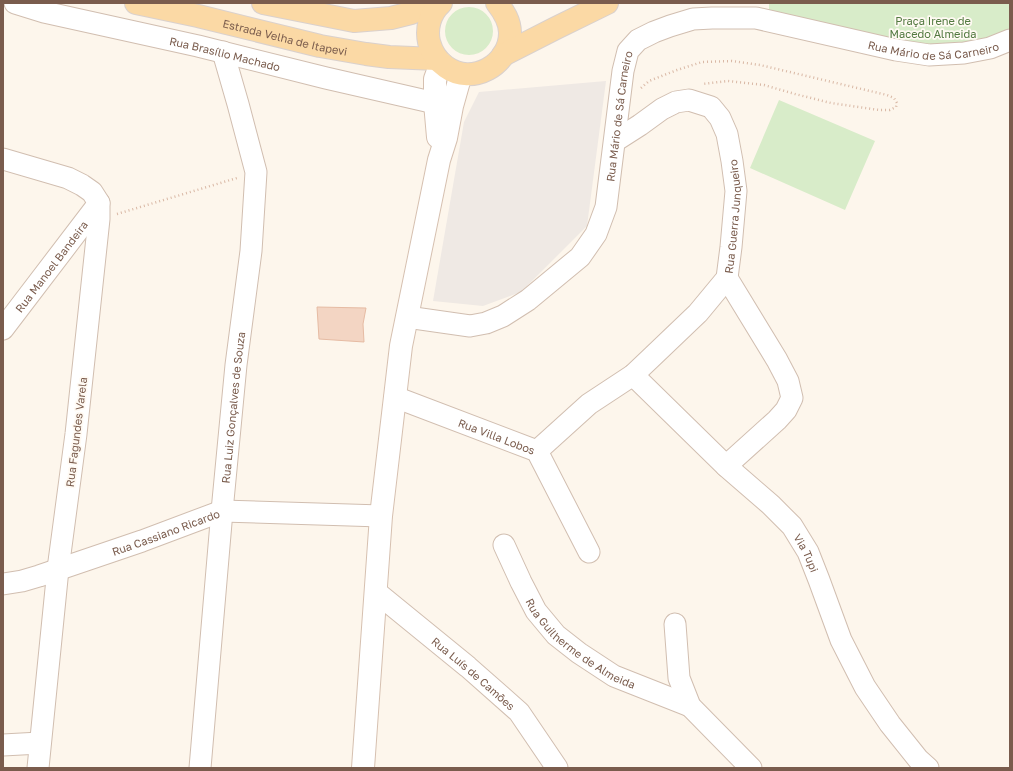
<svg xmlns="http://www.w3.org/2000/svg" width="1013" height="771" font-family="'Golos Text',sans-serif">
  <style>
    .industrial { fill: #efe9e4 }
    .green { fill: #d8ecc9 }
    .building { fill: #f3d5c3; stroke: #e6bba3 }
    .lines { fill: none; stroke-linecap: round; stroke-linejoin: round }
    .street-casing { stroke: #d1beb0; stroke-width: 23 }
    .secondary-casing { stroke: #d6c0b0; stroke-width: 24 }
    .primary-casing { stroke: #dad1cd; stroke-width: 24 }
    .path { stroke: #d9b8a5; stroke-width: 2.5; stroke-dasharray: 1 3; stroke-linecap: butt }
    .street { stroke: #fff; stroke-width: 21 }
    .secondary { stroke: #fff; stroke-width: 22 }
    .primary { stroke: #fbd9a5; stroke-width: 22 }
    .labels { text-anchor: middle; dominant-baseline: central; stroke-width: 3.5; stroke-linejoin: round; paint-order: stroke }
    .park-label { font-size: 11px; fill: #537a41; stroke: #fffaf3 }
    .street-label { font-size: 11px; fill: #7a5c4d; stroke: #fffaf3 }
  </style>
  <rect width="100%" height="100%" fill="#fdf6ec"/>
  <path class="industrial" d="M606 81 587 226 521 292 483 306 433 301 464 122 479 92Z"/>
  <path class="green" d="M769 3H1010V28L1004 32 979 42 933 50 769 11Z
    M445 31a24 24 0 1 1 48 0a24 24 0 1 1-48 0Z
    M779 100 875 141 845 210 750 168Z"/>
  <path class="building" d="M317 307 366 308 363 324 364 342 319 339Z"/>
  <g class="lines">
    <g class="street-casing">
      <g id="street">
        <path id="s1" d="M15 3 44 12 198 46 326 78 435 103"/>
        <path d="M3 159 68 178 82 185 92 192 99 203V219L76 434 58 569 38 768"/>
        <path id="s2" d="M407 317 470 326 486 323 503 316 528 300 580 257 596 234 606 207 623 71 628 51 638 40 654 32 670 26 693 19 712 18H756L896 50 929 55 964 53 990 48 1010 40"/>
        <path id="s3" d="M3 329 99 203"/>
        <path id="s4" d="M633 375 726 466 771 505 792 526 808 552 819 580 841 640 865 687 890 724 918 759 928 768"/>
        <path id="s5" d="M395 397 537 451 589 552"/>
        <path id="s6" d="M537 451 589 404 633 375 653 356 698 313 727 278 731 247 736 191 732 161 727 134 720 118 711 107 689 100 676 102 662 109 640 125 615 141"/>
        <path d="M726 466 777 420 786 410 792 398 788 381 777 360 727 278"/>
        <path id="s7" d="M504 545 521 582 536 611 556 635 579 653 614 676 690 706"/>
        <path id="s8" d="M3 584 22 581 39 576 142 541 222 511 381 516"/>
        <path id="s9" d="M376 592 468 667 519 712 557 768"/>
        <path d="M675 624 679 678 690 706 751 768"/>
        <path d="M3 745 40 743"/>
        <path id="s10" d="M200 768 222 511 236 365 251 251 256 172 238 104 223 52"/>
      </g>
    </g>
    <g class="secondary-casing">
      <path id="secondary" d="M438 137 435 103V79L441 63
        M363 768 381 516 401 346 439 160 446 138 452 106 461 74"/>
    </g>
    <g class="primary-casing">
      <g id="primary">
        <path id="s11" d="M136 3 198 16 320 46 366 54 389 57 437 59"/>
        <path d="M263 3 354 21 391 18 411 13 436 3"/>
        <path d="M441 3C430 13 426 28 429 42 432 53 437 61 446 67 472 86 510 65 510 33 510 21 504 12 497 3"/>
        <path d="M503 55 556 28 607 3"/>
      </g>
    </g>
    <path class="path" d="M641 88 649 81 677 70 702 62 732 61 760 65 887 95 894 98 897 103 896 107 890 110H879L831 103 795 94 764 85 728 81 702 84
      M117 214 237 178"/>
    <use href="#street" class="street"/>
    <use href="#secondary" class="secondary"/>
    <use href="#primary" class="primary"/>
  </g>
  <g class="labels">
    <g class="park-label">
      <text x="933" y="20">Praça Irene de<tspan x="933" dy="13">Macedo Almeida</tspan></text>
    </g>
    <g class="street-label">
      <text stroke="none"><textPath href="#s11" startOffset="153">Estrada Velha de Itapevi</textPath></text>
      <text stroke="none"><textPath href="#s2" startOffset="728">Rua Mário de Sá Carneiro</textPath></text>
      <text stroke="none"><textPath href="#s1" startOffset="216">Rua Brasílio Machado</textPath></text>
      <text stroke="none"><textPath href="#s2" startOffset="344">Rua Mário de Sá Carneiro</textPath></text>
      <text stroke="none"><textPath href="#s6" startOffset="320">Rua Guerra Junqueiro</textPath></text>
      <text stroke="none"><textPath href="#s3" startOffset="79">Rua Manoel Bandeira</textPath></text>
      <text stroke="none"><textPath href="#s10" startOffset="362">Rua Luiz Gonçalves de Souza</textPath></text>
      <text transform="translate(76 432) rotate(-83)">Rua Fagundes Varela</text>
      <text stroke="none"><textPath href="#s5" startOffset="109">Rua Villa Lobos</textPath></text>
      <text stroke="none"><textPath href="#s8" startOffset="171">Rua Cassiano Ricardo</textPath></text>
      <text stroke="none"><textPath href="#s4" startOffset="250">Via Tupi</textPath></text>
      <text stroke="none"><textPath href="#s7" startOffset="129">Rua Guilherme de Almeida</textPath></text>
      <text stroke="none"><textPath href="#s9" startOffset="127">Rua Luís de Camões</textPath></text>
    </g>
  </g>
  <rect width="1013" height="771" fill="none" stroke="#7a5c4d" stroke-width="8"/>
</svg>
